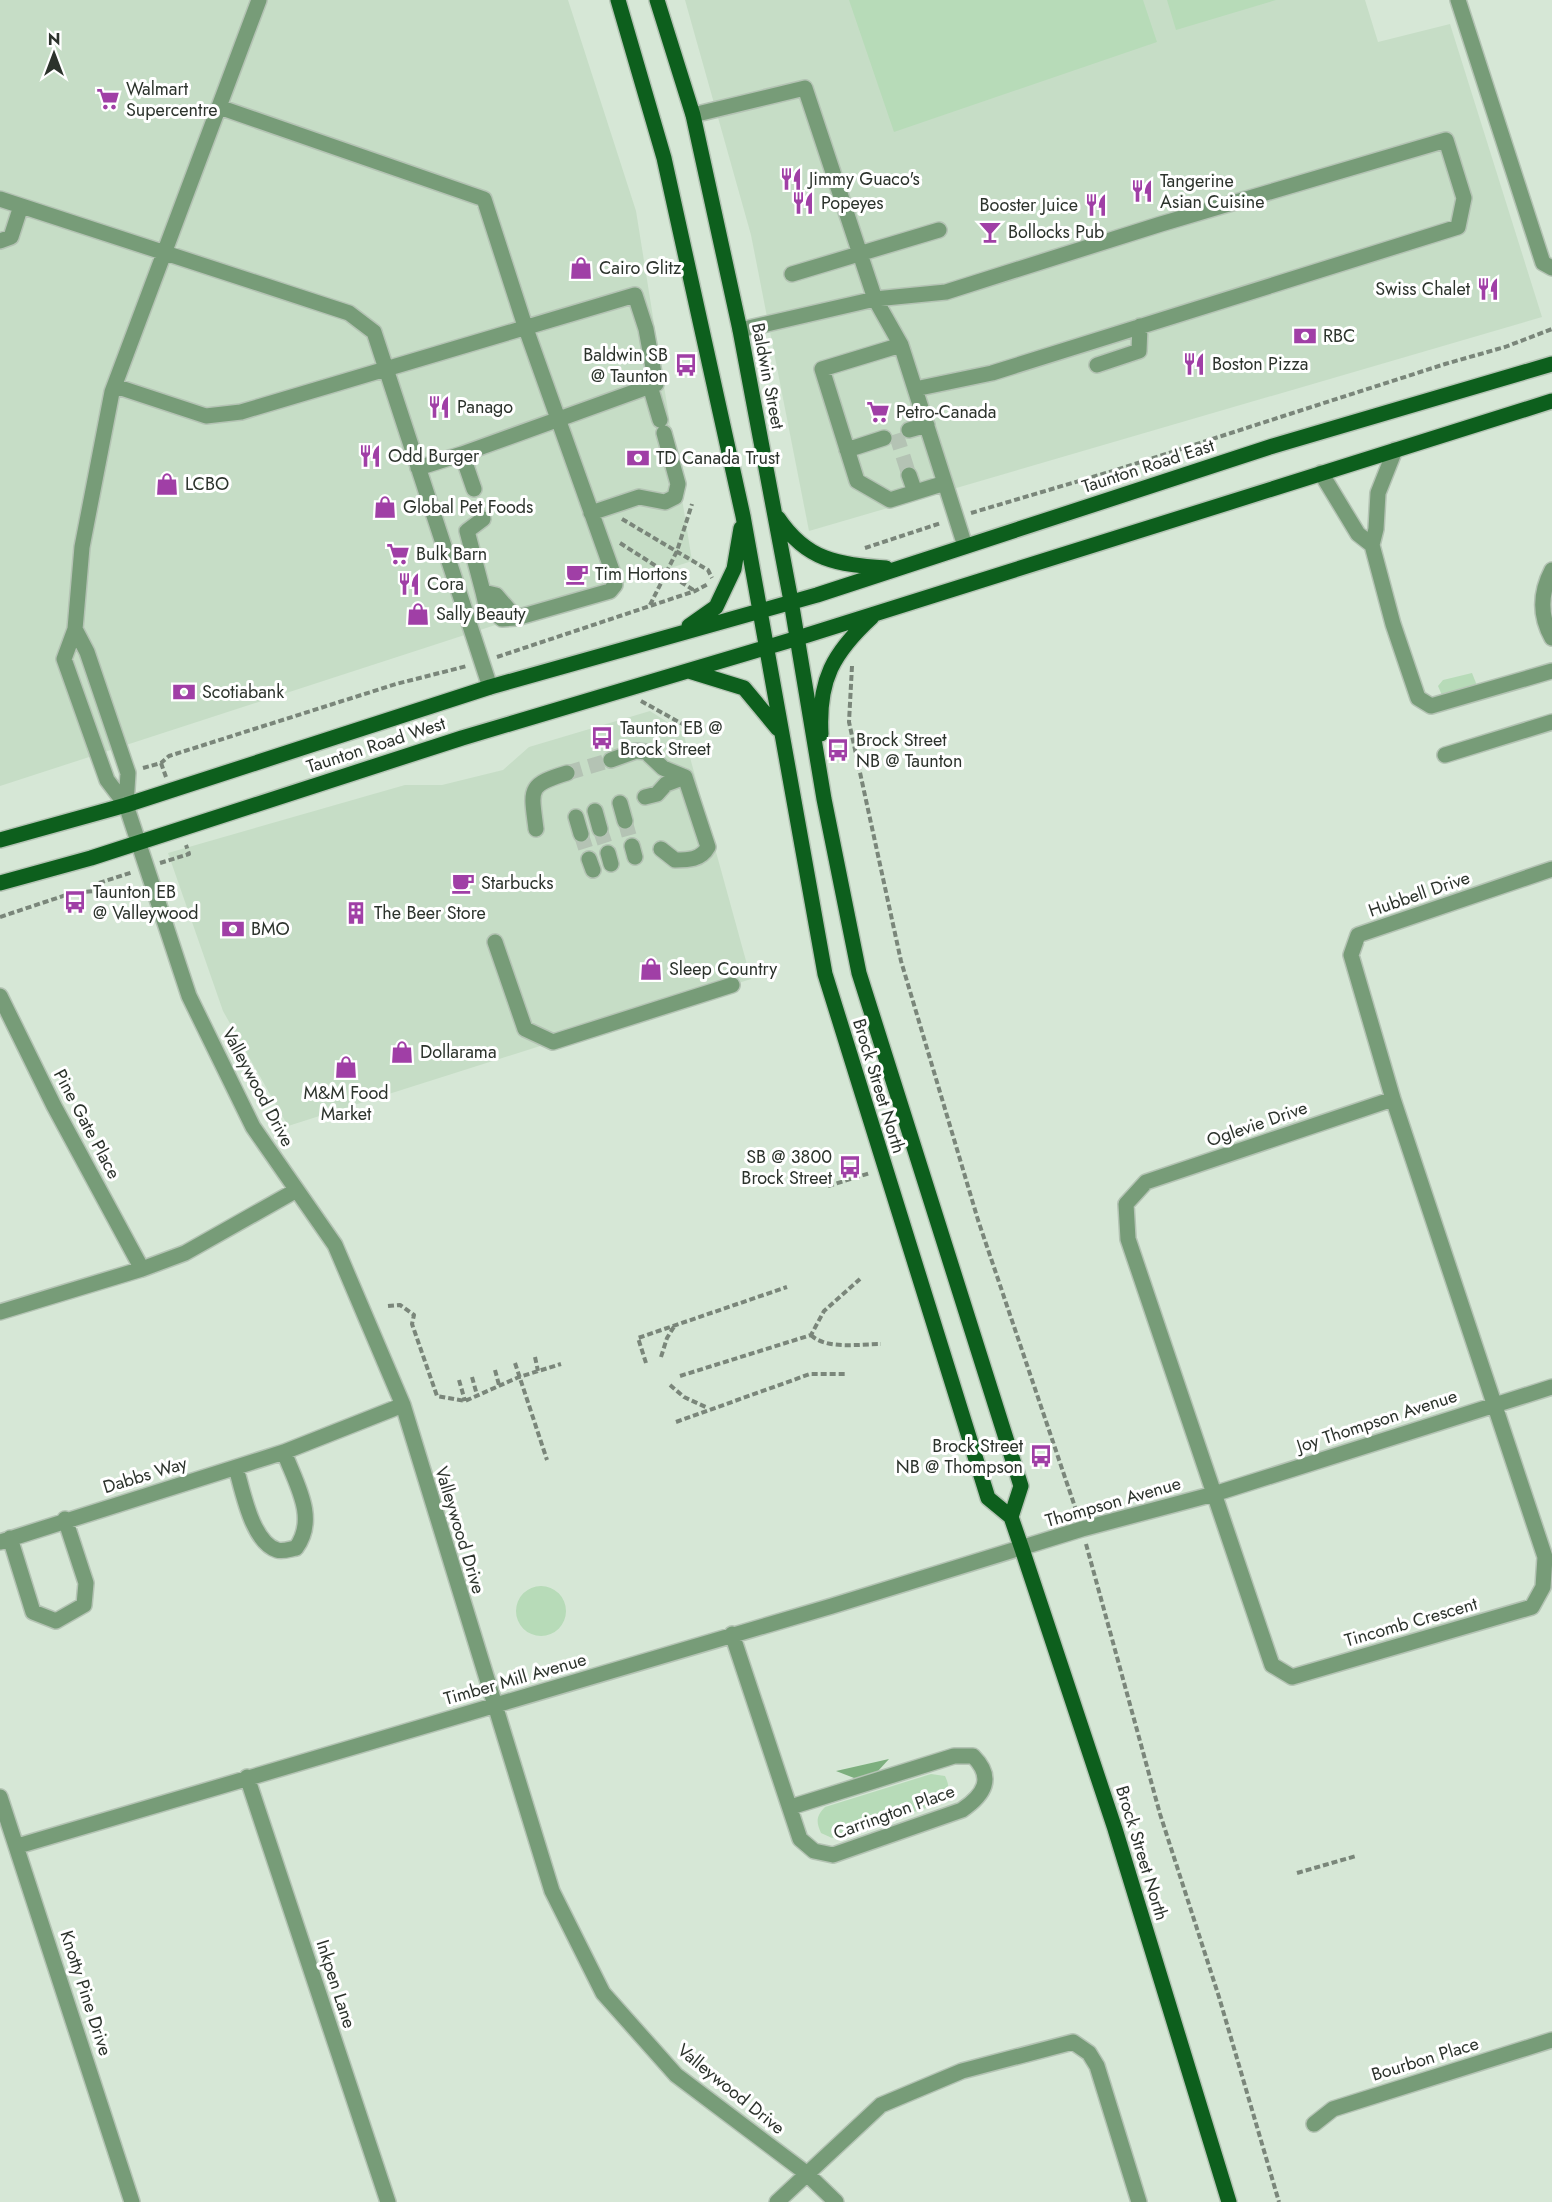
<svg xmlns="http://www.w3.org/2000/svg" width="1552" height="2202" font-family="Jost,sans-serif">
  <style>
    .built { fill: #c6ddc6 }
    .green { fill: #b7dbb8 }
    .water { fill: #7daf7e }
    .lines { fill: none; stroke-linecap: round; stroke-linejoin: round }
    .minor-tunnel { stroke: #b4c3b4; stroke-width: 15; stroke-dasharray: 15 8; stroke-linecap: butt }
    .minor-casing { stroke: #b4c3b4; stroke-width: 18 }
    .major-casing { stroke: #b4c3b4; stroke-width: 18 }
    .path { stroke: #7a867a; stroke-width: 4; stroke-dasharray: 6 3; stroke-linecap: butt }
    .minor { stroke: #779c78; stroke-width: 15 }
    .major { stroke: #0d5f1d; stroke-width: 15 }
    .labels { text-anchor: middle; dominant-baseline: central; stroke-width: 6; stroke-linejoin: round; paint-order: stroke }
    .poi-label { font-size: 18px; fill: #2c332c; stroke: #fff; text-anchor: start }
    .street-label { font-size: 18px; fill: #2c332c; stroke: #fff }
  </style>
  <rect width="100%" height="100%" fill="#d6e7d6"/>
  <path class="built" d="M0 0H568L636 211 692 561 0 786Z
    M685 0H1365L1378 42 1450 24 1542 317 809 531 751 235Z
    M650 711 683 732 751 979 288 1126 223 1011 168 853 405 785H442L503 770 529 747Z"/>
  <path class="green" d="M849 0H1143L1157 42 894 132Z
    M1167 0H1276L1176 30Z
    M1472 673 1478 688 1444 700 1438 686 1443 680Z
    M516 1611a25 25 0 1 1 50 0a25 25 0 1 1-50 0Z
    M931 1774 945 1776C950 1787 950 1793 942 1803L832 1838 821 1833C816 1822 816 1816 825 1807Z"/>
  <path class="water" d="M889 1759 867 1783 836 1771Z"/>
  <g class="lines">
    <path class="minor-tunnel" d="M896 434 909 475
      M567 773 611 760
      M625 821 632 846
      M600 829 608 853
      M581 834 589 859"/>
    <g class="minor-casing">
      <path id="minor" d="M1458 0 1543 263 1552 268
        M219 107 484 199 525 326 614 576 615 585 610 591 516 618 496 595 483 592 467 531 483 519
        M693 115 805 88 875 299 901 345 945 483
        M0 199 349 313 374 332 490 687
        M0 241 11 237 21 206
        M792 274 939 230
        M740 330 875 299 946 292 1161 224 1446 140 1464 198 1458 227 992 373 915 389
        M901 345 822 369 857 481 890 500 945 483 965 546
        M1097 365 1139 351 1140 326
        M115 386 206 416 241 412 635 295 646 329 656 384 462 454 418 468
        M650 386 660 420
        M909 430 927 425
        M847 450 884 438
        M1395 450 1378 493 1376 529 1372 545 1393 624 1418 698 1431 706 1552 671
        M462 454 474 489
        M1321 473 1358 534 1372 545
        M909 475 915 492
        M591 513 639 497 665 502 675 497 678 484 664 433
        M1552 570C1540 593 1539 615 1552 638
        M483 592 486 605 502 619 516 618
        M75 629 87 652 128 773 126 805 189 996 253 1127 335 1245 403 1405 552 1891 603 1993 676 2075 806 2173 836 2202
        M1445 755 1552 722
        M611 760 636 751 646 752 663 768 685 777
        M645 797 657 794 666 784 685 777 708 847C701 860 688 860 675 860L661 849
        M620 803 625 821
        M126 805 107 780 64 659 75 629 82 547 112 392 259 0
        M595 811 600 829
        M576 817 581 834
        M536 829C531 789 527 785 567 773
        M632 846 635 857
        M608 853 611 864
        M589 859 593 870
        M495 942 525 1029 553 1042 732 985
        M0 996 54 1106 142 1269 0 1312
        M1393 1099 1545 1557 1543 1587 1532 1607 1292 1677 1272 1665 1128 1239 1126 1204 1146 1182Z
        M1393 1099 1351 955 1358 935 1552 869
        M142 1269 185 1253 295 1191
        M236 1468C243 1492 252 1542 277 1550 283 1552 290 1549 296 1548 318 1518 296 1484 284 1452
        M10 1538 33 1612 56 1621 84 1605 86 1583 65 1519
        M0 1542 284 1452 403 1405
        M732 1634 800 1839 814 1851 833 1855 962 1810C984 1795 995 1778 973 1756H954L791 1807
        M247 1777 388 2202
        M0 1797 132 2202
        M18 1846 832 1606 1082 1529 1214 1494 1552 1387
        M1314 2124 1333 2109 1552 2040
        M777 2202 881 2105 962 2071 1073 2042 1089 2053 1097 2066 1139 2202"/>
    </g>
    <g class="major-casing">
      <path id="major" d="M618 0 664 158 743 516 825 974 988 1498 1011 1517 1022 1549 1115 1829 1229 2202
        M657 0 693 115 740 330 791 601 824 799 859 973 1021 1486 1011 1517
        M778 518C807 561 837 564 886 568
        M689 626 716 607 734 569 741 528
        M689 671 744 688 778 729
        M821 734C818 680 833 653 872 617
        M0 840 126 805 490 687 817 595 1273 446 1552 364
        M0 883 91 858 462 738 798 638 1552 401"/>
    </g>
    <path class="path" d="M971 513 1116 470 1445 364 1505 347 1552 329
      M622 519 708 570 712 578
      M620 543 695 591
      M865 548 941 523
      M650 605 677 551 692 504
      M497 657 695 591 708 584
      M852 666 849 722 901 961 978 1220 1077 1513
      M641 701 704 736
      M161 763 166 777
      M143 768 161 763 169 756 396 684 467 666
      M160 863 189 854 186 845
      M0 917 72 893 95 891 99 883 133 872
      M828 1186 870 1173
      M388 1306 400 1305 414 1315 412 1324 437 1396 465 1401 519 1377 561 1364
      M811 1335C826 1350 861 1344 881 1344
      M535 1357 538 1371
      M661 1357 667 1338 675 1325
      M515 1363 547 1460
      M646 1363 638 1338 787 1287
      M495 1370 499 1385
      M680 1376 811 1335 824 1311 860 1279
      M472 1377 477 1395
      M459 1380 465 1401
      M670 1385 684 1397 708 1408
      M676 1422 810 1374H846
      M1086 1544 1160 1814 1219 1997 1279 2202
      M1297 1873 1356 1856"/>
    <use href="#minor" class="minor"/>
    <use href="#major" class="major"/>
  </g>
  <defs>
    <g id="supermarket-bare" transform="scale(1.8)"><path d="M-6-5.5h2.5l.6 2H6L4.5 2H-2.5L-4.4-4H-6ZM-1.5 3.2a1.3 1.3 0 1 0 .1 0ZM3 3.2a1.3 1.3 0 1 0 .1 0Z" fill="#a03fa6" stroke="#fff" stroke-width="2.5" paint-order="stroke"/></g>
    <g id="restaurant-bare" transform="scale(1.8)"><path d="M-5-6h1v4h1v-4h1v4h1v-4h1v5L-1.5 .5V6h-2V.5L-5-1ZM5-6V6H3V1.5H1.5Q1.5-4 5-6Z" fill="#a03fa6" stroke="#fff" stroke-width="2.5" paint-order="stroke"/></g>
    <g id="bar-bare" transform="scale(1.8)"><path d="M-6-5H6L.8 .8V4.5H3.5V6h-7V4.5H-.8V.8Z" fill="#a03fa6" stroke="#fff" stroke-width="2.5" paint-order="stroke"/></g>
    <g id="shop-bare" transform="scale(1.8)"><path d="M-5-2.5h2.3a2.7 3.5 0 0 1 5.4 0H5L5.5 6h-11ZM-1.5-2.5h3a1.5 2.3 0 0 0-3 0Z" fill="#a03fa6" stroke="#fff" stroke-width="2.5" paint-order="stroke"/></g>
    <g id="bank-bare" transform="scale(1.8)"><path d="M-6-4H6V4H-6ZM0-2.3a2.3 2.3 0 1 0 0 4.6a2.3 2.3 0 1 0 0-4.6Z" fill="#a03fa6" stroke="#fff" stroke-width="2.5" paint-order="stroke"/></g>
    <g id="bus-bare" transform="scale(1.8)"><path d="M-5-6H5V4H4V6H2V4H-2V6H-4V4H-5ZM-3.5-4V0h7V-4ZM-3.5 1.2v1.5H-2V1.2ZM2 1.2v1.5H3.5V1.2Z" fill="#a03fa6" stroke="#fff" stroke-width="2.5" paint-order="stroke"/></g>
    <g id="cafe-bare" transform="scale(1.8)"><path d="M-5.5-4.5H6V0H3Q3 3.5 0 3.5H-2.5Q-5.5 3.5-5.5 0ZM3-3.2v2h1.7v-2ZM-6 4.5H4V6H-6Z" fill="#a03fa6" stroke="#fff" stroke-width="2.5" paint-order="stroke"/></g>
    <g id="building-bare" transform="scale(1.8)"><path d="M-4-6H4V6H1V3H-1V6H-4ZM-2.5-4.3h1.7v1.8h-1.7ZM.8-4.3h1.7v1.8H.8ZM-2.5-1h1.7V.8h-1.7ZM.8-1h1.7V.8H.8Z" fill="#a03fa6" stroke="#fff" stroke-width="2.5" paint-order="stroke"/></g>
  </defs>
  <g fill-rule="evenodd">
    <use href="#supermarket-bare" x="108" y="99"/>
    <use href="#restaurant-bare" x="791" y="179"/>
    <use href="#restaurant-bare" x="1142" y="191"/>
    <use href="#restaurant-bare" x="803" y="203"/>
    <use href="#restaurant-bare" x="1096" y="205"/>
    <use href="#bar-bare" x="990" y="232"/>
    <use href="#shop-bare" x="581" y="268"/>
    <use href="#restaurant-bare" x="1488" y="289"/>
    <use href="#bank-bare" x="1305" y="336"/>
    <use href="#restaurant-bare" x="1194" y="364"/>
    <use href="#bus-bare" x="686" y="365"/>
    <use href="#restaurant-bare" x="439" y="407"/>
    <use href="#supermarket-bare" x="878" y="412"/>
    <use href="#restaurant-bare" x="370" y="456"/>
    <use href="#bank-bare" x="638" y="458"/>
    <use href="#shop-bare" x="167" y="484"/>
    <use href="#shop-bare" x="385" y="507"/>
    <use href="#supermarket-bare" x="398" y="554"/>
    <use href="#cafe-bare" x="577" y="574"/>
    <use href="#restaurant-bare" x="409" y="584"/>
    <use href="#shop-bare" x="418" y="614"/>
    <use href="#bank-bare" x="184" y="692"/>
    <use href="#bus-bare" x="602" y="738"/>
    <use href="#bus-bare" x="838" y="750"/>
    <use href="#cafe-bare" x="463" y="883"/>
    <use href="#bus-bare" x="75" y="902"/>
    <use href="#building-bare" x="356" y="913"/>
    <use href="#bank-bare" x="233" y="929"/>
    <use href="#shop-bare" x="651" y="969"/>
    <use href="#shop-bare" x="402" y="1052"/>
    <use href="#shop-bare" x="346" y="1067"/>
    <use href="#bus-bare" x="850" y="1167"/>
    <use href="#bus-bare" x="1041" y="1456"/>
  </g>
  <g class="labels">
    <g class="poi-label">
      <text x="126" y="89">Walmart<tspan x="126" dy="21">Supercentre</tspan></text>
      <text x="809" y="179">Jimmy Guaco's</text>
      <text x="1160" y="181">Tangerine<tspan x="1160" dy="21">Asian Cuisine</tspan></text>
      <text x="821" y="203">Popeyes</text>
      <text x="1078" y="205" text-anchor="end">Booster Juice</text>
      <text x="1008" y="232">Bollocks Pub</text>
      <text x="599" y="268">Cairo Glitz</text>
      <text x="1470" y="289" text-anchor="end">Swiss Chalet</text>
      <text x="1323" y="336">RBC</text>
      <text x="668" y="355" text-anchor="end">Baldwin SB<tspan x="668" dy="21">@ Taunton</tspan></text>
      <text x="1212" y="364">Boston Pizza</text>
      <text x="457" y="407">Panago</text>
      <text x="896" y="412">Petro-Canada</text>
      <text x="388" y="456">Odd Burger</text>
      <text x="656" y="458">TD Canada Trust</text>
      <text x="185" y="484">LCBO</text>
      <text x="403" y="507">Global Pet Foods</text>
      <text x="416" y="554">Bulk Barn</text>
      <text x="595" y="574">Tim Hortons</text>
      <text x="427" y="584">Cora</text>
      <text x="436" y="614">Sally Beauty</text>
      <text x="202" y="692">Scotiabank</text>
      <text x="620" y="728">Taunton EB @<tspan x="620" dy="21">Brock Street</tspan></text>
      <text x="856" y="740">Brock Street<tspan x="856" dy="21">NB @ Taunton</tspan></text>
      <text x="481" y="883">Starbucks</text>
      <text x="93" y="892">Taunton EB<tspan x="93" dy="21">@ Valleywood</tspan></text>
      <text x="374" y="913">The Beer Store</text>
      <text x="251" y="929">BMO</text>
      <text x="669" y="969">Sleep Country</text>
      <text x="420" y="1052">Dollarama</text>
      <text x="346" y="1093" text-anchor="middle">M&amp;M Food<tspan x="346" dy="21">Market</tspan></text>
      <text x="832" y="1157" text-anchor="end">SB @ 3800<tspan x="832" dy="21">Brock Street</tspan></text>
      <text x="1023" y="1446" text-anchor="end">Brock Street<tspan x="1023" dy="21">NB @ Thompson</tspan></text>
    </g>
    <g class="street-label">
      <text transform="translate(768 376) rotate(79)">Baldwin Street</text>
      <text transform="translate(1148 466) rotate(-18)">Taunton Road East</text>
      <text transform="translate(376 745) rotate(-18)">Taunton Road West</text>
      <text transform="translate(1419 894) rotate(-19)">Hubbell Drive</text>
      <text transform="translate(879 1086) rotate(73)">Brock Street North</text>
      <text transform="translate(258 1087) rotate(62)">Valleywood Drive</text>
      <text transform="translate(87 1124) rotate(62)">Pine Gate Place</text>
      <text transform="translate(1257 1124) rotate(-19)">Oglevie Drive</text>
      <text transform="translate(1377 1421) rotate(-18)">Joy Thompson Avenue</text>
      <text transform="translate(145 1475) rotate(-17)">Dabbs Way</text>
      <text transform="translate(1113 1502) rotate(-16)">Thompson Avenue</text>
      <text transform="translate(460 1530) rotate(73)">Valleywood Drive</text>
      <text transform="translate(1411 1622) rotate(-16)">Tincomb Crescent</text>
      <text transform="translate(515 1679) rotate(-16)">Timber Mill Avenue</text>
      <text transform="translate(894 1812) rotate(-20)">Carrington Place</text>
      <text transform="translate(1142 1853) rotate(73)">Brock Street North</text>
      <text transform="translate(336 1984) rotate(72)">Inkpen Lane</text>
      <text transform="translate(86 1993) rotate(72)">Knotty Pine Drive</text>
      <text transform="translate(1425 2059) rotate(-17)">Bourbon Place</text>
      <text transform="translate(731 2089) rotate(39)">Valleywood Drive</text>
    </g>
  </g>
  <g transform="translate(54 54)" stroke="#ffffff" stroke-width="4.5" paint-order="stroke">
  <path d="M0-4.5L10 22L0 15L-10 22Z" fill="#2c332c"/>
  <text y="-9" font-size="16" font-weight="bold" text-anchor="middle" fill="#2c332c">N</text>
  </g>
</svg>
